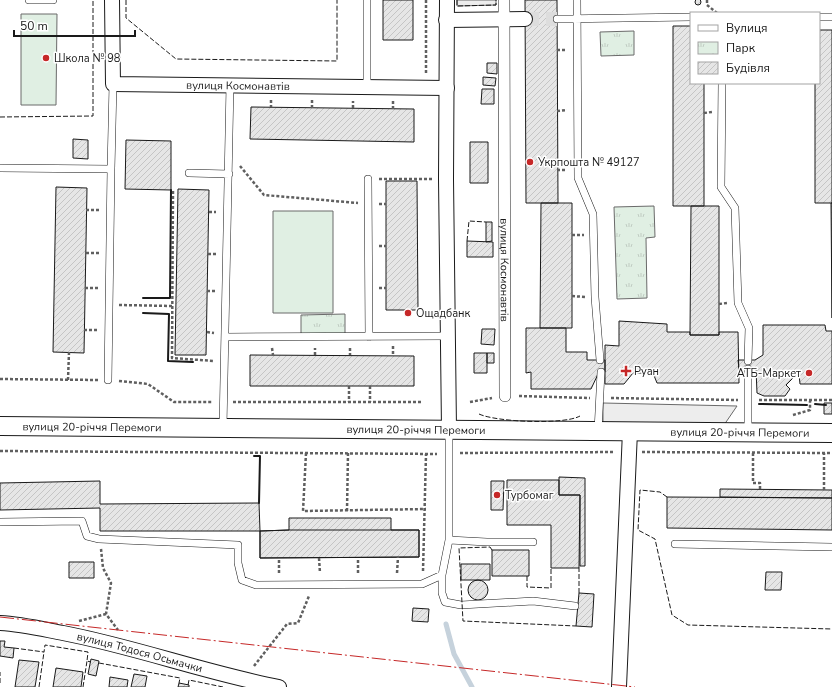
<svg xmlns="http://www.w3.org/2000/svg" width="832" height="687" font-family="'Nunito Sans',sans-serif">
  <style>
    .green { fill: #e0efe3; stroke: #6a6a6a }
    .park { fill: url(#park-tufts); stroke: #6a6a6a }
    .parking { fill: #ededed; stroke: #6a6a6a }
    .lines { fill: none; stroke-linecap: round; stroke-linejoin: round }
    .stream { stroke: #c6d2dc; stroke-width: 5 }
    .building { fill: url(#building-hatch); stroke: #1a1a1a }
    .minor-tunnel { stroke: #ddd; stroke-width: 14; stroke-dasharray: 14 7; stroke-linecap: butt }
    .service-casing { stroke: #1a1a1a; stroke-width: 8 }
    .pedestrian-casing { stroke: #1a1a1a; stroke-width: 12 }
    .minor-casing { stroke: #1a1a1a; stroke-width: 16 }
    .tertiary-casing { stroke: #1a1a1a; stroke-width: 20 }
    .path { stroke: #5f5f5f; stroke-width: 2.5; stroke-dasharray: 3 2; stroke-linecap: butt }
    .service { stroke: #fff; stroke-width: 7 }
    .pedestrian { stroke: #fff; stroke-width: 11 }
    .minor { stroke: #fff; stroke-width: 14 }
    .tertiary { stroke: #fff; stroke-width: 18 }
    .fence { stroke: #1a1a1a; stroke-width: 1; stroke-dasharray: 5 2; stroke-linecap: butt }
    .wall { stroke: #1a1a1a; stroke-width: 2 }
    .power { stroke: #c62828; stroke-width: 1; stroke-dasharray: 14 3 2 3; stroke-linecap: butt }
    .poi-dot { fill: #c62828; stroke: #fff; stroke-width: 1.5 }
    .labels { text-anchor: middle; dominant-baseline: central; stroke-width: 3; stroke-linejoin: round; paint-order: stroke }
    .poi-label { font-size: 11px; fill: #1a1a1a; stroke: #fff; text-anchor: start }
    .street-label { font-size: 11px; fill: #1a1a1a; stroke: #fff }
  </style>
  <defs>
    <pattern id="park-tufts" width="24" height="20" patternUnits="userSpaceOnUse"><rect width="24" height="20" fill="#e0efe3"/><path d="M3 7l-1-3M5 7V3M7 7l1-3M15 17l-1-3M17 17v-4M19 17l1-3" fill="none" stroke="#c0ccc2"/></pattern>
    <pattern id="building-hatch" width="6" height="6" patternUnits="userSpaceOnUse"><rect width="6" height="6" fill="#e6e6e6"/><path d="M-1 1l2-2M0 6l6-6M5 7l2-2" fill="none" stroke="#c5c5c5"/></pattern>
  </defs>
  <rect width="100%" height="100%" fill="#fff"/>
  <path class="green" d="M21 14H57L56 105H21Z
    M273 211H333V313H273Z"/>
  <path class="park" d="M634 31V55L601 56 600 32Z
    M654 206 655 237 646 238 647 298 617 299 614 207Z
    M345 314V334L301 335V315Z"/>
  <path class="parking" d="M457 0H496V5L457 6Z
    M603 403 737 406 724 425 603 423Z"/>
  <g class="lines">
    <path class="stream" d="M446 624 454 654 472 687"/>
  </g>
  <path class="building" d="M695 2a3 3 0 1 1 6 0a3 3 0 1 1-6 0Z
    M383 0H413V40H383Z
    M525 0H557L558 203H526Z
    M673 26H691V83H704V206H673Z
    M819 30H832V203H815V83H819Z
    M487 63H497V74L487 73Z
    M483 77 496 78 495 86 483 85Z
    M482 89H494V104H481Z
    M251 107 414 109V142L250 139Z
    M73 139 88 140V159L73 158Z
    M126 140 171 141V190L125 189Z
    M470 142H488V183H470Z
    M386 181H417L418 310H386Z
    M56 187 87 188 84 353 53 352Z
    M178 189 209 190 206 355H175Z
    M541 203H572V328H540Z
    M831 203H832V318Z
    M691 206H719V335H690Z
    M486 222H492V241L486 242Z
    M467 241 493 242V257H467Z
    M619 321 667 324V332H690V335H719V332H738L739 383H657L653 373H633L624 384H605V345L619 346Z
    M763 325H825L826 331H832V384H800L799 374H797L786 385 790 389 785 396H764L757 393 756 369H739L738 360H755L763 355Z
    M526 328H566V352H587V360H605V372H599L591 389H531V372L526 373Z
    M482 329H495L494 345 481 344Z
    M474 353H487V373H474Z
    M487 353H494V363H487Z
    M250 355 414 356V386H250Z
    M824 403H832V414H824Z
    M559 477 585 478V566H580V495H559Z
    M507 480H559V495H580L579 568H551V525H507Z
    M100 481V504L259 503 260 531H100V508L0 510V483Z
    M491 481H504L503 510H491Z
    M720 489 832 490V498L720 497Z
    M667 497 832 498V530L667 528Z
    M289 518H391V530H419V557L260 558V531L289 530Z
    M289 530H419V557L260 558V531Z
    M492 550H529V576H492Z
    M69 562H94V578H69Z
    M461 564H490V580H461Z
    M766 572H782L781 590H765Z
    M468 590a10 10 0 1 1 20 0a10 10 0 1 1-20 0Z
    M579 593 594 594 592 627 576 626Z
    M413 608 429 609 428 622 412 621Z
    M0 641H5L4 647 14 648 13 658 0 656Z
    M91 659 99 661 96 676 88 674Z
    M19 660 39 662 35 687H15Z
    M56 668 83 672 81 687H53Z
    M134 674 147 676 145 687H131Z
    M110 677 128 680 127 687H109Z
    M179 683 189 685V687H178Z"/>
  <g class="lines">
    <path class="minor-tunnel" d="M525 19H557"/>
    <g class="service-casing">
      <path id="service" d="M29 0H53
        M367 0V87
        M577 0 578 178 593 214 595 297 600 360
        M819 17H832
        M557 19 691 17
        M722 83 721 187 735 208 738 303 749 328 748 361
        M0 168 111 169 108 380
        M111 169 113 84
        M189 173 229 174
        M368 179 369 337
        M225 337 448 336
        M748 369V432
        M223 427 230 85
        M598 431 601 372
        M0 522 82 521 87 536 99 539 238 545V563L242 580 256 585 422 584 442 575 449 540V430
        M449 540 487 542H533
        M675 544 832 547
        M442 575V593L445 602 461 605 533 601 575 606"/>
    </g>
    <g class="pedestrian-casing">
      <g id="pedestrian">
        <path id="s1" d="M504 0 505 396"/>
      </g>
    </g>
    <g class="minor-casing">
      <g id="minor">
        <path id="s2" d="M112 0 113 84 447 88"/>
        <path d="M447 0 446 179 449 429"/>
        <path d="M446 20 525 19"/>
        <path id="s3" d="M0 623C21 624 42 629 63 633 136 647 206 673 279 687"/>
        <path d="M619 687 630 431"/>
      </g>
    </g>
    <g class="tertiary-casing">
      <g id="tertiary">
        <path id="s4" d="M0 426 832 433"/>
      </g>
    </g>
    <path class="path" d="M426 0V73
      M707 0V5L717 13
      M557 50H566
      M271 100V107
      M312 108V100
      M353 108V101
      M393 109V101
      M557 111 567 110
      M704 113 712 112
      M240 166 264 195 358 203
      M557 170H567
      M379 179H432
      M173 191 172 358 214 361
      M379 204H386
      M86 210H100
      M209 212H216
      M572 235H584
      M379 246H386
      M86 253H99
      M208 254H216
      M85 288H99
      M379 288H386
      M207 291H215
      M572 296 585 297
      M719 304 727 303
      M119 305 173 306
      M84 330H98
      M207 332 214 333
      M393 346V356
      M272 348 273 355
      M350 348V355
      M315 355V348
      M0 379 98 380
      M68 380 69 352
      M119 381 148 384 174 402H212
      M349 386V402
      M370 386V402
      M519 396 590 398
      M611 398 738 400
      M759 400H832
      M233 402H423
      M470 402 492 398
      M793 415 810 410V401
      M0 451 437 454
      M642 452 832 453
      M306 453 303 511 426 509
      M460 453 615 452
      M753 453V483H760V490
      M824 490V453
      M347 511 348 453
      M101 549 103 568 111 583 106 614 118 630
      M319 558 320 573
      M423 571 426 454
      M279 573V558
      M358 573V558
      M397 573 398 557
      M79 621 106 614
      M254 666 287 624 298 623 309 596"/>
    <use href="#service" class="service"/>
    <use href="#pedestrian" class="pedestrian"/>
    <use href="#minor" class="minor"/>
    <use href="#tertiary" class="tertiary"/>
    <path class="fence" d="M126 0V18L176 59 337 61V0
      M457 0V6L496 5V0
      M0 117 93 116V0
      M467 241 469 221 486 222
      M479 414C496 422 564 425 580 416
      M667 497 660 492 640 490 638 530 655 539 672 615 688 625 832 629
      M492 550 490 547 459 548 463 621 576 626
      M527 576V587L551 588V568
      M579 593V568
      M14 648 44 652 45 645 88 652 87 661 91 662
      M99 663 180 678 179 683
      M0 683V672
      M188 685 189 680 223 687
      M39 687 44 652
      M83 687 87 661"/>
    <path class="wall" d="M143 298H170L171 190
      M143 313 169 314 168 361 193 362
      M759 404 807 405
      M815 404 826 405
      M254 456H260L259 503"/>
    <path class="power" d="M0 617 635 687"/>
  </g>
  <g class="poi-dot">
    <circle cx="46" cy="58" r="4"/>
    <circle cx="530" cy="162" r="4"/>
    <circle cx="408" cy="313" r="4"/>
    <path d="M624 365h4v4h4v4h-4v4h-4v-4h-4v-4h4z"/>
    <circle cx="809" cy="373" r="4"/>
    <circle cx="497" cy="495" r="4"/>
  </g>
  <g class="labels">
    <g class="poi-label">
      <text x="54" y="58">Школа № 98</text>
      <text x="538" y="162">Укрпошта № 49127</text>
      <text x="416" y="313">Ощадбанк</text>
      <text x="634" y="371">Руан</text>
      <text x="801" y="373" text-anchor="end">АТБ-Маркет</text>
      <text x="505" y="495">Турбомаг</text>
    </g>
    <g class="street-label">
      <text stroke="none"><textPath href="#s2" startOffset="209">вулиця Космонавтів</textPath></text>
      <text stroke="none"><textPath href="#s1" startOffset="270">вулиця Космонавтів</textPath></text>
      <text stroke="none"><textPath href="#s4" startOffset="92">вулиця 20-річчя Перемоги</textPath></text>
      <text stroke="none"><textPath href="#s4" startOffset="416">вулиця 20-річчя Перемоги</textPath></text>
      <text stroke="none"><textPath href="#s4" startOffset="740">вулиця 20-річчя Перемоги</textPath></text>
      <text stroke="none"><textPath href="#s3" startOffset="143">вулиця Тодося Осьмачки</textPath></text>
    </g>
  </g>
  <rect x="690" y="12" width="130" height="72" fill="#ffffff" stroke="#a3a3a3"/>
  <rect x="698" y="25" width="20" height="6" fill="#ffffff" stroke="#a3a3a3"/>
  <text x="726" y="32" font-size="12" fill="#1a1a1a">Вулиця</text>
  <rect x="698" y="42" width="20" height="12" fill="url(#park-tufts)" stroke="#a3a3a3"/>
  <text x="726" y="52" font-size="12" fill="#1a1a1a">Парк</text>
  <rect x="698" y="62" width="20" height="12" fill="url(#building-hatch)" stroke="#a3a3a3"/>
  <text x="726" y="72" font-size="12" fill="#1a1a1a">Будівля</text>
  <path d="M14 30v6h121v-6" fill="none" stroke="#1a1a1a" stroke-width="2"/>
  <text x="20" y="30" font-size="12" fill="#1a1a1a" stroke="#ffffff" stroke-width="3" paint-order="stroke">50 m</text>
</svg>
